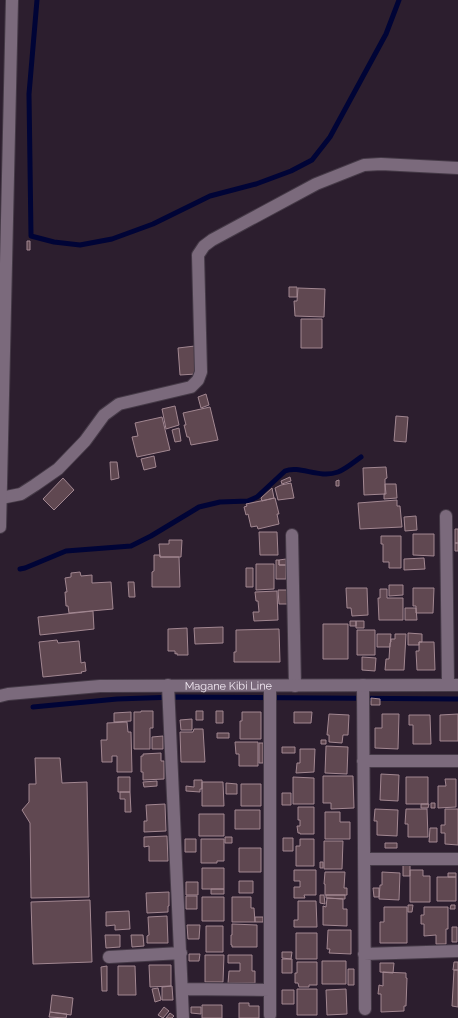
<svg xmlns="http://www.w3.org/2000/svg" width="458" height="1018" font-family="Raleway,sans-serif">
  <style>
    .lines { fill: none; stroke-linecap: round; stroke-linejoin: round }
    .stream { stroke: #000436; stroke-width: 5 }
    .building { fill: #604851; stroke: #a28791 }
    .minor-casing { stroke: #453a47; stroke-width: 14 }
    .tertiary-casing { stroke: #453a47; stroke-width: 14 }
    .secondary-casing { stroke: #453a47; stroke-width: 14 }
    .minor { stroke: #7b6a7c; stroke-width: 12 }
    .tertiary { stroke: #7b6a7c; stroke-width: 12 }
    .secondary { stroke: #7b6a7c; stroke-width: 12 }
    .labels { text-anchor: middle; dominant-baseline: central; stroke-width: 4; stroke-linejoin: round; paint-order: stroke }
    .street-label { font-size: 11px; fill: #f2e9f3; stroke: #110b11 }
  </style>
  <rect width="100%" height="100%" fill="#2c1e2e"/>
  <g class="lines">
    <path class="stream" d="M37 0 29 94 31 236 54 242 80 245 112 239 153 224 210 196 256 184 291 171 312 160 330 137 386 34 399 0
      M20 569 25 568 66 551 131 546 151 536 199 507 220 502 248 501 257 497 285 471C300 465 319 479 338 472 346 469 354 462 361 457
      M33 707 117 699 175 697 458 699"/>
  </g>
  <path class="building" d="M27 241H30V250H27Z
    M289 287H297V297H289Z
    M298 288 325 289 324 317 295 316 294 301H297Z
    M301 319H322V348H301Z
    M195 346 196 374 180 375 178 348Z
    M206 394 209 405 201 408 198 397Z
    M175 406 179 425 166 429 162 409Z
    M210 407 218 440 191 445 189 437H187L184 425H186L183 413Z
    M396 416 408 417 406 442 394 441Z
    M162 417 170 450 137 457 132 437 138 436 135 423Z
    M179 428 181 441 175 442 172 430Z
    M154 456 156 467 144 470 141 459Z
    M110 462H117L119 478 111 480Z
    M386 467 387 478 385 479V494L364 495 363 468Z
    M290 477 291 481 282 484 281 481Z
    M63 478 74 490 54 510 43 499Z
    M339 480V486H336V481Z
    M291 483 294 498 278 500 275 488 281 485Z
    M385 484H396L397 498 384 499V494H386Z
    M272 488 274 498 262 501 261 498Z
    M275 498 279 514H277L279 524 258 529 257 526 251 527 248 514 246 515 244 507 247 506 246 504Z
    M397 500V506H400L402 527 360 529 358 503Z
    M416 516 417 530 405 531 404 517Z
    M455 529H458V543H455Z
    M259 532H277L278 555H260Z
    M413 534H434V556L413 555Z
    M381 536H401V568H389V562H383V544H381Z
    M169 540H182L181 557H160L159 544H169Z
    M455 543H458V551H455Z
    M154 555H160V557H179L180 587H152V572L154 571Z
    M424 558 425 569 404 570V559Z
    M286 559V565H279V560Z
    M276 560H279V565H286V579H276Z
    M256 564H274V589L256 590Z
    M246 568H253V587H246Z
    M80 572 81 576 92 575V583L111 582 113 609 69 613 68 606H66L65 592H67L65 578 71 577V573Z
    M128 582H134L135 597H129Z
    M389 585H403V595L389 596Z
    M346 588H367L368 615 352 616 351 608H347Z
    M413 588H434L433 613H416V606H413Z
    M380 589H387V598H403V620H379L378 598H380Z
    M278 590H287L288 604H279Z
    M277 591 278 620 254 621 253 612H259L258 601H256L255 592Z
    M405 608H416L417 620H405Z
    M93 611 94 629 40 635 38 617Z
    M350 621H356V626H350Z
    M356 621H364V628H356Z
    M323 624H348V659H323Z
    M223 627V643L195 644 194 628Z
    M187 628 188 655H177V653L175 654V651H168V629Z
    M279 629 280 662H234V652H236V630Z
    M357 630H375V655H357Z
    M408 633 422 634V642H419V645H408Z
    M377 634H391L390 647H377Z
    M395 634H406L404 670H385L386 659H389L390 643 391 642V639H395Z
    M57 640 58 643 79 641 81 663 85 662 86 671 81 672 82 673 43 677 39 642Z
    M419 642H434L435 670H417L416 651H419Z
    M362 657 376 658 375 671 362 670Z
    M371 698 380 699V705H371Z
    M141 711H153V728H150V749H134V712H141Z
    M196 711H203V720H196Z
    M216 711H223V723H216Z
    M131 712V721L114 722V713Z
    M242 712H261V739H240V721H242Z
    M294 712H312L311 723H294Z
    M329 714 349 715 348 735H343L342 743 329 742V735H327Z
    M382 714H399L398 749 375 748V728H382Z
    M458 714V741H440V715Z
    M409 715H430L431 744H413V725H409Z
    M192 719V730H181L180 720Z
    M127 722 128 732H131L132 772H117V756H112V762H102L101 740H107V723Z
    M194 729H203L205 762H181L180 732H193Z
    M217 733H229V738H217Z
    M163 736V749H152V737Z
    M321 740H326V744H321Z
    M235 742H258V766H239V754H236Z
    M259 743H263V763H259Z
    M326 746 348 747 347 774 325 773Z
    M282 747H295V753H282Z
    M300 749H315L314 772 296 773 297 763H300Z
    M161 753V761H164V779L143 780V772H141V756H143V754Z
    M35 758H60L62 783 87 782 89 897 31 898 30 823 22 810 29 802V784H36Z
    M381 774 399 775 398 801 380 800Z
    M323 776H353L354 808 331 809V803H323Z
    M118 777H130V792H118Z
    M293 777 314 778V804H293Z
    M406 777H428V804H406Z
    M445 779H456V807L438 808V786H446Z
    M194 780H202V789H200V792L186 791V786L194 787Z
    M157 781V786L144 787 143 782Z
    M202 782H223L224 806H202Z
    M226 783 237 784V794H226Z
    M241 784H261V806H241Z
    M120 792H130L131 812H125V799H120Z
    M282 793H291V805H282Z
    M431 803H435V808H431Z
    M165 804 166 831 144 832V821H147L146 805Z
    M421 804H429L428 808H421Z
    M298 807H314V834H300V833H298L297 826H300V820H298Z
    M375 809 398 810 397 836 377 835V821H374Z
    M406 809H427L428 837H408V824H405Z
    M445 809H458V845L445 844V833H441V825H445Z
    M235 810H260V829H235Z
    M325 812H340V822H350V839H325Z
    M199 814H224V836H199Z
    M430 828H437V842H429Z
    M167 836 168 861H149V846L144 847V837Z
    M225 837H232V843H225Z
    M283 838H293V851H283Z
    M185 839H196V852H185Z
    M201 839H224V861H217V863H201Z
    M300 839H314V866H296V846H300Z
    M324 841H343L342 869H324Z
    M385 843H397V848H385Z
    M239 848H261V872H239Z
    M320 862H323V868H320Z
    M403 864H410V876H403Z
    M202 868H224V889H202Z
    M294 870H316V895H304L305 898H294V887H300V881H294Z
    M410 870H423V876H430V902H410Z
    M325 872H345L344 888H347V895H325V884H324Z
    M382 872 400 873 399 900 379 899 380 885H382Z
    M448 873H456V877H448Z
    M437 877H456V901H437Z
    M239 881H253V893H239Z
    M186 882H198V895H186Z
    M373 888H379V897H374Z
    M211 889H224V894H211Z
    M169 892V906H168V912L147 913 146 893Z
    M320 895H324L325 904 320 903Z
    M326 895H345V899L326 898Z
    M186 896H197V909H186Z
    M202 897H224V921H202Z
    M232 897H251V908H254L255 922H232Z
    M327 898 343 899V909H347V926L323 925V906L326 907Z
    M90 900 92 962 33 964 31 902Z
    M298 901H316L317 927H294V920H298Z
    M408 905H413L412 912H408Z
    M451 905H455V909H450Z
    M384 907H407V943H380V922H384Z
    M424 907H448V929H446V944H436V935L424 936V924H421V915H424Z
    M129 911 130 929 115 930V925L106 926V912Z
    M167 916 168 943H147V936L149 935 148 917Z
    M255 917H263V922H255Z
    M232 924 257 925V947H232V945H231V935H232Z
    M187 925H200L199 939H188Z
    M206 926H223V952H206Z
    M452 927H457V942H452Z
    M328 930H351V954L329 953 330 949H327Z
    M296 933H317V959H296Z
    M105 935H120V947L106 948Z
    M131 935H143L144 946 132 947Z
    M282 952H292L291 959 282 958Z
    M189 954H200L199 961H189Z
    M205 955H224L223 982H205Z
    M228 955H252V971H255V983H228L229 971H240V963H228Z
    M282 959H292V973H282Z
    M322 961H346V984H322Z
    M297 962H317V985H309V987H299L298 983H295V973H297Z
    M454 962H458V970H453Z
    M380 963H394L393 973 380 972Z
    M149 965H171V986L150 987Z
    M107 966V991H102L101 967Z
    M118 966H135L136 995H118Z
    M348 969H354V985H348Z
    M454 970H458V1007L452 1006Z
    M383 972 406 973V978H407L406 1006H404V1011L381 1012V994H378L379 985 383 986Z
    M172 986 173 1000H162V987Z
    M158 988 161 1000 155 1002 152 989Z
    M297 989H317V1015H297Z
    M346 989 347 1014 327 1015 326 990Z
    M282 990H294V1004H282Z
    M52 995 73 998 71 1015 50 1012Z
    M239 1003H249V1006H259V1018H239Z
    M202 1005H222V1018H202Z
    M164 1007 169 1011 163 1018 158 1015Z
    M191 1007H201V1014L191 1013Z
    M50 1012 67 1014 66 1018 49 1017Z
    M170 1013 174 1016 172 1018H166Z"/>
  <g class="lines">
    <g class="minor-casing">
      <path id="minor" d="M1 498 21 494 35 485 58 469 85 441 104 415 119 404 191 387 198 380 201 372 198 255 204 246 212 240 316 184 364 165 381 164 458 168
        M446 516 448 685
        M292 535 295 686
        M168 685 183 1018
        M363 685 365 1009
        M363 761H458
        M364 859H458
        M364 954 458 951
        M109 957 181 953
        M182 989 270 990
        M270 1015V686"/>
    </g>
    <g class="tertiary-casing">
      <path id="tertiary" d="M0 527 12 0"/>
    </g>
    <g class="secondary-casing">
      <g id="secondary">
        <path id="s1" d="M0 696 8 694 100 686 458 685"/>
      </g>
    </g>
    <use href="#minor" class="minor"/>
    <use href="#tertiary" class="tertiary"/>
    <use href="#secondary" class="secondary"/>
  </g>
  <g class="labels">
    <g class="street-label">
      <text stroke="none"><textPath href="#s1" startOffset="229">Magane Kibi Line</textPath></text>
    </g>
  </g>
</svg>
